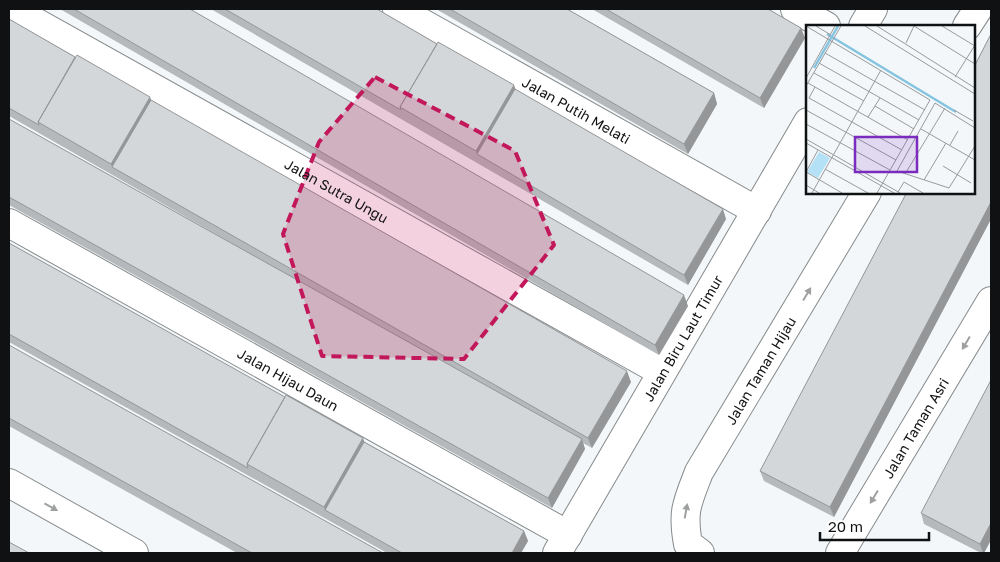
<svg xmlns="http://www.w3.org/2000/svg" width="1000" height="562" font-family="'Golos Text',sans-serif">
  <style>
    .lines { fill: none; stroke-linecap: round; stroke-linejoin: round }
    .street-casing { stroke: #868a8b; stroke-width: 30 }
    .street { stroke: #fff; stroke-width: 28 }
    .wall { fill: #b6b9bb }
    .shaded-wall { fill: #949698 }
    .building { fill: #d4d7d9; stroke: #949698 }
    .oneway { fill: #9fa0a0 }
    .marked { fill: #c2185b; fill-opacity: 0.2; stroke: #c2185b; stroke-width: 4; stroke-dasharray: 10 6; stroke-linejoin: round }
    .labels { text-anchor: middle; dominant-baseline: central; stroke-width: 4; stroke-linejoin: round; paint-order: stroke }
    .street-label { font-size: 14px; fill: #101112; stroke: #fff }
    .inset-river { fill: none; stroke: #85c4e0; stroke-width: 2.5 }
    .inset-road { fill: none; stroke: #989b9d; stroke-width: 1 }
    .view { fill: #7b2cbf; fill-opacity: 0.15; stroke: #7b2cbf; stroke-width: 2.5 }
    .inset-edge { fill: none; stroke: #101112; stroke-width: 2.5 }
  </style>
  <rect width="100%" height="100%" fill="#f3f7f9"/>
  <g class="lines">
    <g class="street-casing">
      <g id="street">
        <path id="s1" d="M12 9 662 372"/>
        <path id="s2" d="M397 9 757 211"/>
        <path d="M795 9 826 26"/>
        <path d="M863 26 873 9"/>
        <path d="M967 26 978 9"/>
        <path id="s3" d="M9 223 568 535"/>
        <path d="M9 483 134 553"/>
        <path id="s4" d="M557 553 808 122"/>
        <path id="s5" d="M700 553 688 544C682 511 687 503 699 472L867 192"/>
        <path id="s6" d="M840 553 991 301"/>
      </g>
    </g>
    <use href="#street" class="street"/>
  </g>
  <path class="wall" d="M60 9H190L688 306 659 355Z
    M211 9H377L515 89 726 219 688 285Z
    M436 9H567L714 93 717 104 688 154Z
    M592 9H768L805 38 764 108Z
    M9 19 151 100 631 382 592 448 583 443 585 449 552 508 9 205V119L237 246 9 116Z
    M991 34V219L834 517 764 481 760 471Z
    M9 243 524 531 528 541 521 553H387L9 342Z
    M9 345 383 553H237L9 426Z
    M921 513 991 540 984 553H981L924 524Z"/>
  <path class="shaded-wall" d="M801 28 805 38 764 108 760 98Z
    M514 85 519 99 477 154 476 151Z
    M714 93 717 104 688 154 684 144Z
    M150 97 155 110 112 167 111 164Z
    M991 202V219L834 517 830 507Z
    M723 209 726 219 688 285 684 275Z
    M684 295 688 306 659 355 655 345Z
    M627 371 631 382 592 448 588 438Z
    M363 438 368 452 325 510 324 507Z
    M582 439 585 449 552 508 548 498Z
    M991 523V540L984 553H983L980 544Z
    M524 531 528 541 521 553H512Z"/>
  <path class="building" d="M74 9H190L684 295 655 345Z
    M225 9H377L437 44 400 107 401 110Z
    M450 9H567L714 93 684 144Z
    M606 9H768L801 28 760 98Z
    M9 19 75 57 38 122 39 125 9 108Z
    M991 34V202L830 507 760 471 907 192H974V67Z
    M438 42 514 85 476 151 400 107Z
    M77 55 150 97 111 164 38 122Z
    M515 89 723 209 684 275 477 154Z
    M151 100 627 371 588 438 112 167Z
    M9 119 582 439 548 498 9 197Z
    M9 243 285 397 247 464 248 468 9 334Z
    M9 345 383 553H252L9 418Z
    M991 380V523L980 544 921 513Z
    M286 395 363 438 324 507 247 464Z
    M364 442 524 531 512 553H402L325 510Z
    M9 542 29 553H9Z"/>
  <defs><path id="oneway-solid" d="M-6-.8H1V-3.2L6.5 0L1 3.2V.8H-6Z" transform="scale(1.25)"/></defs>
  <g class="oneway">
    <use href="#oneway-solid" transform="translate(807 294) rotate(-59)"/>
    <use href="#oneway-solid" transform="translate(966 343) rotate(121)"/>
    <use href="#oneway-solid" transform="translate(874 497) rotate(121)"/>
    <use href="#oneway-solid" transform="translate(51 507) rotate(29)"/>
    <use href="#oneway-solid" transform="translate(686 511) rotate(-80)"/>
  </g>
  <path class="marked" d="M375 77 515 151 554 245 464 359 322 356 283 234 319 142Z"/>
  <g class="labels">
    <g class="street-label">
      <text stroke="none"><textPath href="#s2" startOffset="206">Jalan Putih Melati</textPath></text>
      <text stroke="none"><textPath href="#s1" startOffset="372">Jalan Sutra Ungu</textPath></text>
      <text stroke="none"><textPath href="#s4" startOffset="249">Jalan Biru Laut Timur</textPath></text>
      <text stroke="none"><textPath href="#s5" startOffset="208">Jalan Taman Hijau</textPath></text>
      <text stroke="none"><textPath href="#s3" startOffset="320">Jalan Hijau Daun</textPath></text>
      <text stroke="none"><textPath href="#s6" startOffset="146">Jalan Taman Asri</textPath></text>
    </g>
  </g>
  <g transform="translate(806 25)">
    <rect width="169" height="169" fill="#f3f7f9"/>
    <path d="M13 127 24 133 12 153 1 147Z" fill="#b4e1f5"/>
    <path class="inset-river" d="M21 9 150 87M8 43 32 1"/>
    <path class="inset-road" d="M0 1 124 75 71 168M10 1 25 10M59 1 169 69M71 1 169 63M108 1 169 39M136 1 169 21M100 18 108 1M19 28 119 85M13 38 113 95M8 48 58 76M149 52 169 20M0 53 29 1M2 58 102 115M0 61 35 1M9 62 3 73 96 125M69 81 108 104M0 85 90 135M148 85 167 96M62 92 74 73M0 99 84 145M169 103 129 78 91 146 143 163 169 121M115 104 169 135M0 114 94 168M0 118 88 168M144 120 152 106M137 141 165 158M19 144 62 168M0 147 36 168M0 147 12 125M99 149 139 83M118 155 140 118M0 160 13 168M92 167 98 157 117 168M6 168 75 45"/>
    <path class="view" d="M49 112H111V147H49Z"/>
    <rect width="169" height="169" class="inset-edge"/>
  </g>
  <rect width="1000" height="562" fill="none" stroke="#101112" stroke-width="20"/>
  <path d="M820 532v8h109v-8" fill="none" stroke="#101112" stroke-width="2.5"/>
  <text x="828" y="532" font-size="15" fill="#101112" stroke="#ffffff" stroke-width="4" paint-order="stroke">20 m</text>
</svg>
